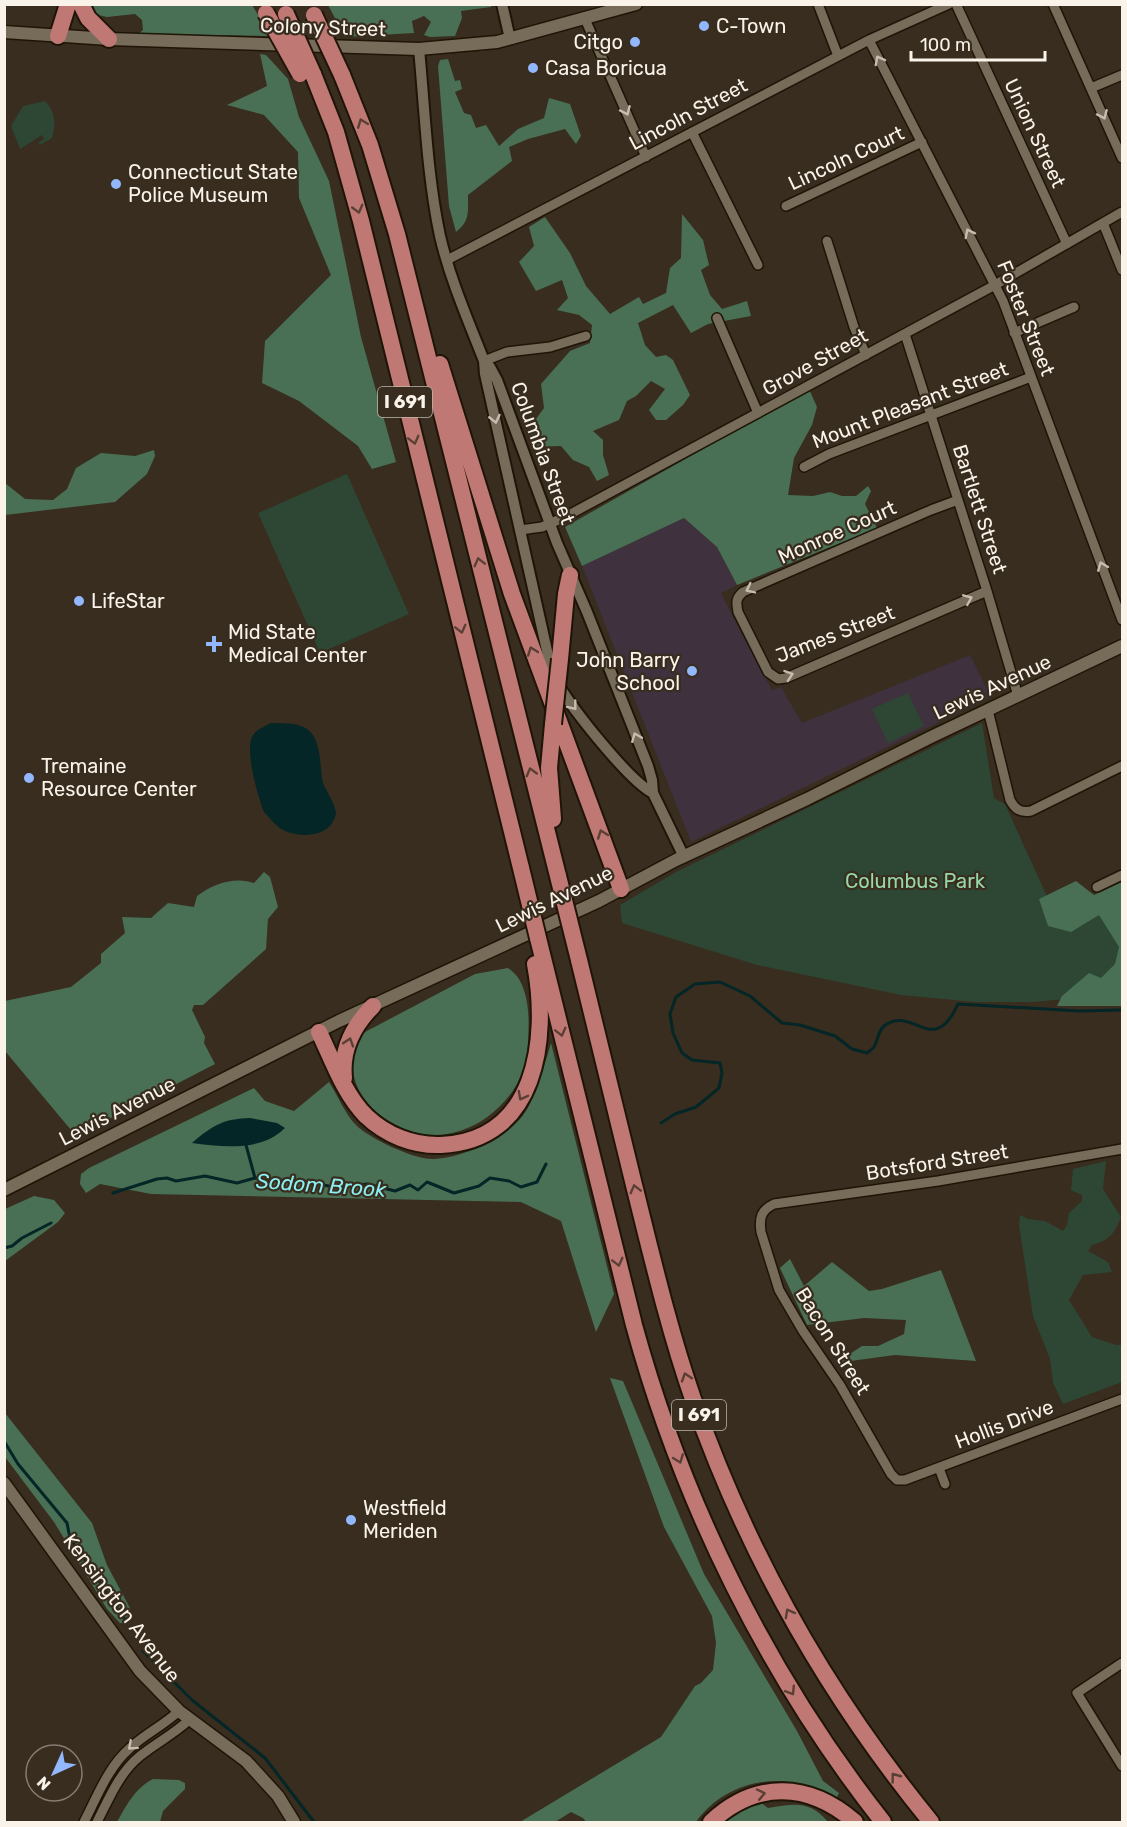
<svg xmlns="http://www.w3.org/2000/svg" width="1127" height="1827" font-family="Rubik,sans-serif">
  <style>
    .education { fill: #3f313e }
    .green { fill: #2d4734 }
    .forest { fill: #497054 }
    .water { fill: #042626 }
    .lines { fill: none; stroke-linecap: round; stroke-linejoin: round }
    .stream { stroke: #042626; stroke-width: 3 }
    .minor-casing { stroke: #1f1507; stroke-width: 12 }
    .tertiary-casing { stroke: #1f1507; stroke-width: 14 }
    .secondary-casing { stroke: #1f1507; stroke-width: 15 }
    .motorway-casing { stroke: #1f1507; stroke-width: 20 }
    .minor { stroke: #776b5a; stroke-width: 9 }
    .tertiary { stroke: #776b5a; stroke-width: 10 }
    .secondary { stroke: #776b5a; stroke-width: 12 }
    .motorway { stroke: #c07875; stroke-width: 16 }
    .motorway-bridge-casing { stroke: #1f1507; stroke-width: 20; stroke-linecap: butt }
    .motorway-bridge { stroke: #c07875; stroke-width: 16 }
    .oneway { stroke: #c6bdb0 }
    .oneway2 { stroke: #5a4034 }
    .poi-dot { fill: #92b7fd; stroke: #382d1e; stroke-width: 2 }
    .labels { text-anchor: middle; dominant-baseline: central; stroke-width: 4.5; stroke-linejoin: round; paint-order: stroke }
    .shield { fill: #382d1e; stroke: #c0b8ad; stroke-width: 1.5 }
    .shield-label { font-size: 18px; font-weight: bold; fill: #faf3ea }
    .poi-label { font-size: 20px; fill: #faf3ea; stroke: #382d1e; text-anchor: start }
    .street-label { font-size: 20px; fill: #faf3ea; stroke: #382d1e }
    .park-label { font-size: 20px; fill: #97d8a8; stroke: #382d1e }
    .water-label { font-size: 21px; font-style: italic; fill: #8beef0; stroke: #382d1e }
  </style>
  <rect width="100%" height="100%" fill="#382d1e"/>
  <path class="education" d="M684 518 717 547 737 585 721 593 738 627 772 690 781 687 802 723 970 655 991 697 691 842 582 566Z"/>
  <path class="green" d="M45 101C55 111 56 124 52 138L40 145 38 143 44 139 42 135 20 149 11 126 23 106Z
    M347 474 409 614 320 653 258 513Z
    M908 693 924 726 888 743 872 709Z
    M982 723 994 798 1005 804 1055 914 1122 882V997L1099 996 1033 1002H975L901 995 757 965 622 923 620 905 676 872Z
    M1106 1161 1103 1189 1121 1217C1115 1233 1109 1241 1092 1245L1088 1251 1108 1262 1112 1272 1083 1275 1069 1300 1092 1337 1116 1345H1122V1382L1063 1404 1053 1383 1050 1359 1033 1316 1019 1225 1020 1215 1028 1219 1045 1221 1063 1231 1067 1225 1069 1213 1082 1201V1195L1071 1190 1073 1169Z"/>
  <path class="forest" d="M89 5H252L271 36 138 34 143 30 142 20 135 14 107 17 94 14Z
    M491 5V7L461 11 462 18 455 36 430 37 424 35 431 22 424 16 412 21 414 33 345 37 328 5Z
    M260 54 266 55 288 79 299 117 329 181 361 337 396 462 372 469 358 446 299 401 262 383 265 341 331 275 299 198 298 152 264 115 227 105 267 86Z
    M448 59 455 81 460 80 462 89 455 92 464 113 471 115 476 128 486 125 499 146 518 129 544 118 549 98 570 104 581 136 576 144 565 129 528 139 509 147 512 161 468 195C468 212 470 221 456 232L449 206 438 66 440 60Z
    M682 214 703 240 709 265 701 270 710 295 722 309 747 301 751 316 708 324 691 333 673 305 638 323 645 345 656 357 666 355 673 360 690 395 683 405 666 420H656L649 410 665 389 651 381 636 396 627 401 619 420 593 431 603 440V455L609 475 597 481 589 467 573 460 561 446 532 447 528 430 544 408 541 384 570 351 590 343 592 325 579 315 557 310 568 298 562 280 536 291 519 262 534 246 529 227 545 217 570 253 586 286 610 314 639 297 643 304 666 293 670 268 681 258Z
    M809 389 817 407 812 425 794 458 788 495 813 496 830 492 842 496H856L868 486 871 491 865 504 877 528 737 585 717 547 684 518 582 566 565 527Z
    M154 450 155 456 147 474 115 502 5 515V483L25 499 53 500 67 489 76 468 101 453 135 456Z
    M264 872 270 877 278 907 268 919 266 949 203 1005H194L192 1010 205 1037 204 1043 215 1064 76 1136 5 1051V1001L71 987 101 963V954L125 933 122 917 151 918 168 903 194 907 197 896C212 884 235 876 254 883Z
    M1076 881 1094 895 1122 882V1006H1057L1062 996 1089 973 1101 978 1115 964 1119 947 1099 915 1071 932 1048 926 1039 899Z
    M508 968C512 971 518 976 520 981 530 1000 529 1022 528 1043 527 1069 517 1090 499 1107 485 1121 466 1131 447 1134 405 1141 348 1106 353 1059 354 1045 355 1042 365 1032L475 974Z
    M551 1043 614 1294 596 1332 561 1221 521 1202 151 1194 100 1184 86 1193 80 1184 81 1174 89 1168 254 1088 265 1101 294 1111 329 1082C337 1094 346 1116 356 1125 370 1139 415 1160 434 1159 464 1157 499 1141 520 1119 534 1104 545 1063 551 1043Z
    M34 1196 54 1200 65 1213 58 1222 5 1261V1209Z
    M790 1259 804 1286 832 1262 869 1291 882 1289 941 1270 976 1361 895 1355 836 1363 862 1346H878L904 1334 906 1320 864 1318 807 1325 780 1268Z
    M610 1378 623 1381 704 1574 797 1731 823 1781 839 1793 836 1799C825 1794 813 1786 801 1784 762 1774 719 1789 696 1822H586L583 1818 571 1812 555 1822H520L661 1737 695 1686 701 1683 713 1670 716 1643 712 1616 664 1527Z
    M5 1413 92 1523 107 1565 130 1608 128 1624 120 1623 107 1609 54 1522 5 1457Z
    M153 1779 179 1780 185 1783V1789L163 1811 160 1822H117C126 1806 135 1788 153 1779Z
    M760 1802 768 1808C795 1804 809 1800 828 1822H726L728 1818Z"/>
  <path class="water" d="M271 723C303 723 316 725 320 759 321 767 321 775 323 783 327 793 334 801 336 813 332 838 299 839 281 829 275 825 269 817 264 812 258 797 245 752 252 737 256 729 264 727 271 723Z
    M250 1118 277 1123 285 1128C261 1152 222 1147 192 1143 213 1125 223 1119 250 1118Z"/>
  <g class="lines">
    <path class="stream" d="M661 1123 675 1114 696 1107 719 1088 722 1073 720 1063 692 1060 682 1053 673 1033 670 1014 676 997 695 984 720 982 750 996 782 1023 800 1025 835 1036 852 1049 867 1053C870 1051 872 1049 874 1047 878 1040 878 1031 884 1026 913 1004 933 1059 958 1004L1079 1011 1122 1010
      M246 1145 255 1178
      M113 1193 157 1179 167 1178 176 1181 205 1176 237 1183 255 1178 268 1181 288 1180 314 1183 338 1188 367 1184 395 1191 410 1185 418 1190 427 1182 454 1193 479 1186 490 1178 509 1181 521 1187 537 1182 546 1164
      M4 1248 12 1246 22 1238 51 1223
      M4 1441 18 1464 67 1523 70 1538 124 1618
      M143 1651 192 1700 265 1758 314 1822"/>
    <g class="minor-casing">
      <path id="minor" d="M818 4 838 56
        M956 4 1067 244
        M1053 4 1122 158
        M585 19 646 157
        M869 40 1003 301 1122 620
        M1091 88 1122 75
        M692 132 758 265
        M786 206 922 142
        M1103 223 1122 270
        M827 241 854 327 866 355
        M447 260 869 40 949 4
        M717 318 758 413
        M1014 333 1074 307
        M905 334 987 591 1018 696
        M484 361 507 352 550 347 586 336
        M804 467 829 454 1031 377
        M958 500 931 510 743 592C736 598 736 602 738 612L768 672 778 679 786 678 987 591
        M520 530 542 527 565 517 995 285 1122 212
        M988 710 1010 800C1015 809 1020 813 1031 811L1122 766
        M1097 887 1122 875
        M1122 1149 938 1181 774 1204C761 1210 759 1218 761 1232L779 1290 803 1331 840 1385 891 1474 897 1480H905L1122 1399
        M939 1468 945 1484
        M1122 1663 1077 1693 1122 1766
        M84 1822C97 1797 108 1767 130 1748 145 1734 164 1725 179 1711
        M97 1822C109 1799 119 1773 140 1756 156 1743 174 1734 189 1720"/>
    </g>
    <g class="tertiary-casing">
      <path id="tertiary" d="M502 4 510 39
        M419 49C425 111 427 175 440 236 450 279 468 320 484 361L490 367 497 380 557 543 587 612 648 766 652 780 653 793 684 857
        M484 361 485 374 552 673C563 699 629 781 653 793"/>
    </g>
    <g class="secondary-casing">
      <path id="secondary" d="M4 32 109 39 419 49 497 42 636 4
        M4 1190 339 1021 599 901 676 860 807 799 931 737 1122 646
        M4 1483 140 1671 179 1711 246 1761 278 1796 294 1822"/>
    </g>
    <g class="motorway-casing">
      <path id="motorway" d="M81 4 88 18 109 39
        M58 36 68 4
        M313 74 336 132 361 221 521 868
        M342 75 370 145 397 234 558 876
        M440 364 512 594 621 889
        M560 659 566 594 570 575
        M553 819 549 768 553 724
        M538 938 634 1325C683 1504 768 1676 883 1822
        M579 960C598 1035 616 1110 634 1185 652 1257 669 1330 693 1399 747 1553 828 1696 931 1822
        M319 1032C332 1059 344 1094 366 1116 386 1135 413 1146 441 1145 537 1141 549 1039 535 964
        M344 1078C341 1049 353 1026 373 1006
        M711 1822C756 1780 809 1782 855 1822"/>
    </g>
    <use href="#minor" class="minor"/>
    <use href="#tertiary" class="tertiary"/>
    <use href="#secondary" class="secondary"/>
    <use href="#motorway" class="motorway"/>
    <g class="motorway-bridge-casing">
      <path id="motorway-bridge" d="M266 13 300 74
        M286 14 313 74
        M314 15 342 75
        M553 724 560 659
        M521 868 538 938
        M558 876 579 960"/>
    </g>
    <use href="#motorway-bridge" class="motorway-bridge"/>
  </g>
  <defs><path id="oneway-chevron" d="M-2-3.5L2.5 0L-2 3.5" fill="none" stroke-width="1.6" stroke-linecap="round" stroke-linejoin="round" transform="scale(1.5)"/></defs>
  <g class="oneway">
    <use href="#oneway-chevron" transform="translate(879 60) rotate(-118)"/>
    <use href="#oneway-chevron" transform="translate(626 111) rotate(66)"/>
    <use href="#oneway-chevron" transform="translate(1103 115) rotate(66)"/>
    <use href="#oneway-chevron" transform="translate(969 233) rotate(-117)"/>
    <use href="#oneway-chevron" transform="translate(495 419) rotate(77)"/>
    <use href="#oneway-chevron" transform="translate(1102 566) rotate(-111)"/>
    <use href="#oneway-chevron" transform="translate(750 589) rotate(154)"/>
    <use href="#oneway-chevron" transform="translate(968 599) rotate(-23)"/>
    <use href="#oneway-chevron" transform="translate(789 675) rotate(-19)"/>
    <use href="#oneway-chevron" transform="translate(573 706) rotate(52)"/>
    <use href="#oneway-chevron" transform="translate(636 737) rotate(-112)"/>
    <use href="#oneway-chevron" transform="translate(132 1746) rotate(138)"/>
  </g>
  <g class="oneway2">
    <use href="#oneway-chevron" transform="translate(362 123) rotate(-111)"/>
    <use href="#oneway-chevron" transform="translate(358 209) rotate(75)"/>
    <use href="#oneway-chevron" transform="translate(414 440) rotate(76)"/>
    <use href="#oneway-chevron" transform="translate(479 562) rotate(-104)"/>
    <use href="#oneway-chevron" transform="translate(461 629) rotate(76)"/>
    <use href="#oneway-chevron" transform="translate(532 651) rotate(-110)"/>
    <use href="#oneway-chevron" transform="translate(531 772) rotate(-105)"/>
    <use href="#oneway-chevron" transform="translate(602 834) rotate(-110)"/>
    <use href="#oneway-chevron" transform="translate(561 1032) rotate(76)"/>
    <use href="#oneway-chevron" transform="translate(349 1042) rotate(-72)"/>
    <use href="#oneway-chevron" transform="translate(522 1096) rotate(118)"/>
    <use href="#oneway-chevron" transform="translate(635 1189) rotate(-104)"/>
    <use href="#oneway-chevron" transform="translate(618 1262) rotate(76)"/>
    <use href="#oneway-chevron" transform="translate(686 1377) rotate(-108)"/>
    <use href="#oneway-chevron" transform="translate(679 1459) rotate(69)"/>
    <use href="#oneway-chevron" transform="translate(789 1613) rotate(-119)"/>
    <use href="#oneway-chevron" transform="translate(791 1691) rotate(58)"/>
    <use href="#oneway-chevron" transform="translate(895 1777) rotate(-127)"/>
    <use href="#oneway-chevron" transform="translate(761 1794) rotate(-12)"/>
  </g>
  <g class="poi-dot">
    <circle cx="704" cy="26" r="6"/>
    <circle cx="635" cy="42" r="6"/>
    <circle cx="533" cy="68" r="6"/>
    <circle cx="116" cy="184" r="6"/>
    <circle cx="79" cy="601" r="6"/>
    <path d="M211 635h6v6h6v6h-6v6h-6v-6h-6v-6h6z"/>
    <circle cx="692" cy="671" r="6"/>
    <circle cx="29" cy="778" r="6"/>
    <circle cx="351" cy="1520" r="6"/>
  </g>
  <g class="labels">
    <g class="shield">
      <rect x="378" y="387" width="54" height="30" rx="4.5"/>
      <rect x="672" y="1400" width="54" height="30" rx="4.5"/>
    </g>
    <g class="shield-label">
      <text x="405" y="402">I 691</text>
      <text x="699" y="1415">I 691</text>
    </g>
    <g class="poi-label">
      <text x="716" y="26">C-Town</text>
      <text x="623" y="42" text-anchor="end">Citgo</text>
      <text x="545" y="68">Casa Boricua</text>
      <text x="128" y="172">Connecticut State<tspan x="128" dy="23">Police Museum</tspan></text>
      <text x="91" y="601">LifeStar</text>
      <text x="228" y="632">Mid State<tspan x="228" dy="23">Medical Center</tspan></text>
      <text x="680" y="660" text-anchor="end">John Barry<tspan x="680" dy="23">School</tspan></text>
      <text x="41" y="766">Tremaine<tspan x="41" dy="23">Resource Center</tspan></text>
      <text x="363" y="1508">Westfield<tspan x="363" dy="23">Meriden</tspan></text>
    </g>
    <g class="street-label">
      <text transform="translate(323 27) rotate(2)">Colony Street</text>
      <text transform="translate(688 114) rotate(-28)">Lincoln Street</text>
      <text transform="translate(1035 133) rotate(65)">Union Street</text>
      <text transform="translate(846 158) rotate(-25)">Lincoln Court</text>
      <text transform="translate(1026 318) rotate(68)">Foster Street</text>
      <text transform="translate(815 362) rotate(-29)">Grove Street</text>
      <text transform="translate(910 405) rotate(-21)">Mount Pleasant Street</text>
      <text transform="translate(543 453) rotate(70)">Columbia Street</text>
      <text transform="translate(980 509) rotate(72)">Bartlett Street</text>
      <text transform="translate(837 532) rotate(-24)">Monroe Court</text>
      <text transform="translate(835 634) rotate(-21)">James Street</text>
      <text transform="translate(992 687) rotate(-25)">Lewis Avenue</text>
      <text transform="translate(554 899) rotate(-26)">Lewis Avenue</text>
      <text transform="translate(117 1111) rotate(-27)">Lewis Avenue</text>
      <text transform="translate(937 1162) rotate(-9)">Botsford Street</text>
      <text transform="translate(833 1341) rotate(58)">Bacon Street</text>
      <text transform="translate(1004 1424) rotate(-21)">Hollis Drive</text>
      <text transform="translate(122 1608) rotate(53)">Kensington Avenue</text>
    </g>
    <g class="park-label">
      <text x="915" y="881">Columbus Park</text>
    </g>
    <g class="water-label">
      <text transform="translate(321 1185) rotate(4)">Sodom Brook</text>
    </g>
  </g>
  <rect width="1127" height="1827" fill="none" stroke="#faf3ea" stroke-width="12"/>
  <g transform="translate(54 1773) rotate(225)"><circle r="28" fill="#382d1e" stroke="#867c70" stroke-width="1.5"/>
  <path d="M0-4.5L10 22L0 15L-10 22Z" fill="#92b7fd"/>
  <text y="-9" font-size="16" font-weight="bold" text-anchor="middle" fill="#faf3ea">N</text>
  </g>
  <path d="M911 51v9h134v-9" fill="none" stroke="#faf3ea" stroke-width="3"/>
  <text x="920" y="51" font-size="18" fill="#faf3ea" stroke="#382d1e" stroke-width="4.5" paint-order="stroke">100 m</text>
</svg>
